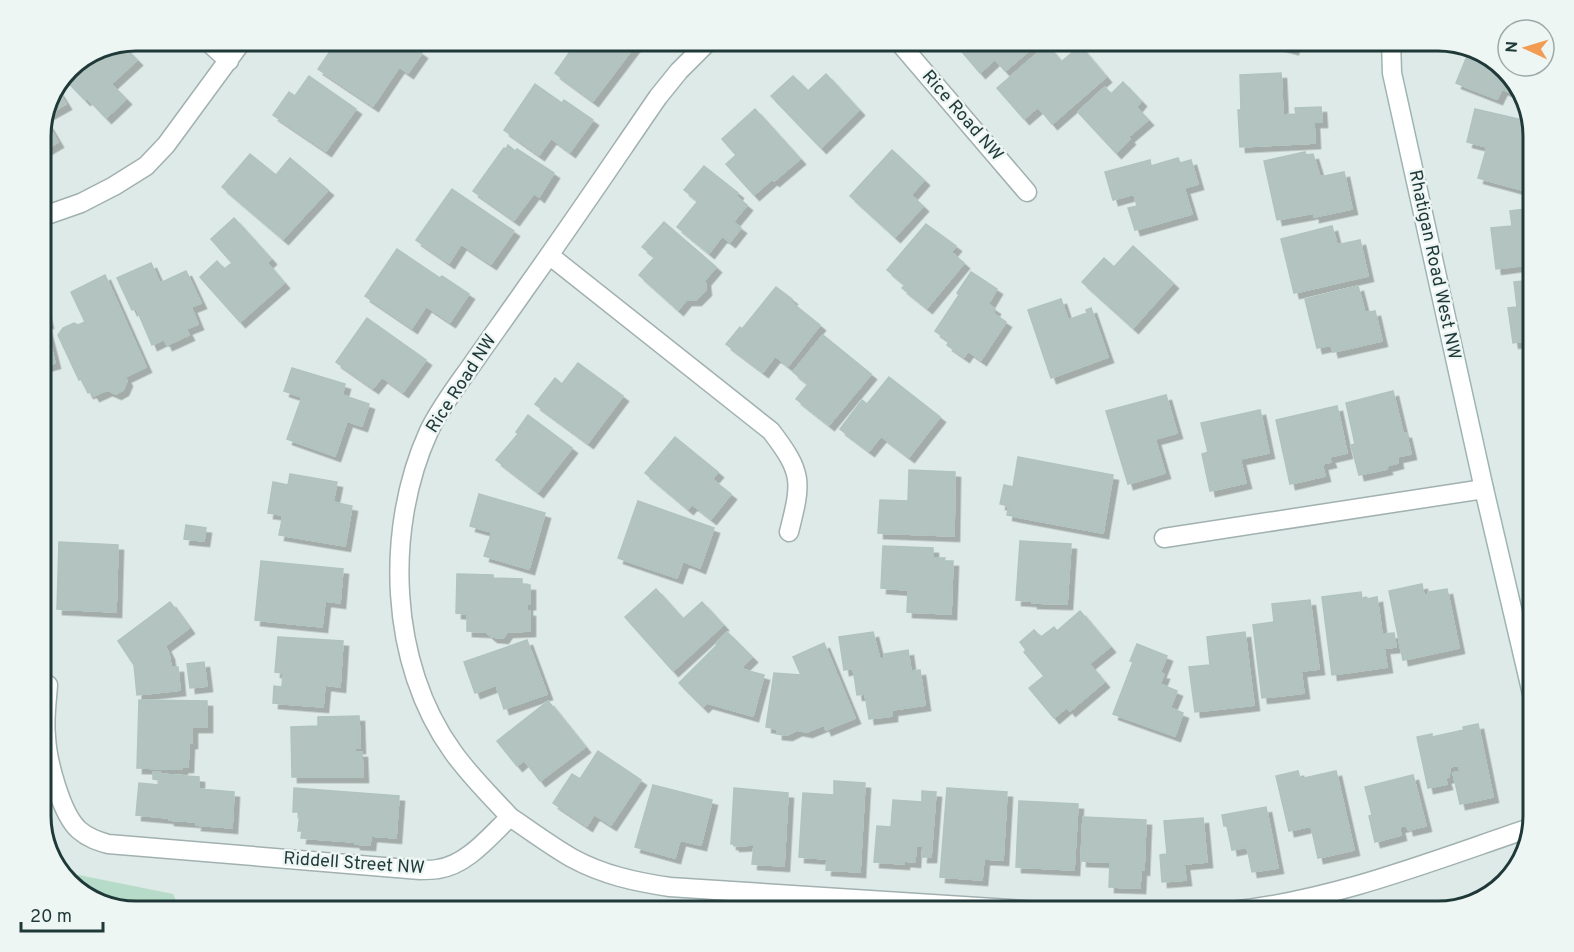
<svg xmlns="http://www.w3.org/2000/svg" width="1574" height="952" font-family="Overpass,sans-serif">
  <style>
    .green { fill: #b6dbc8 }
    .building { fill: #b3c4c0; stroke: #b0c3bf; stroke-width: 1.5; filter: url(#shadow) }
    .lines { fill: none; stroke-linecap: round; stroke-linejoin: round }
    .street-casing { stroke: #a1b1af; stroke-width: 21 }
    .secondary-casing { stroke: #9db5b2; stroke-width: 21 }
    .path { stroke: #7eaea9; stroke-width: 4; stroke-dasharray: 3 4.5; stroke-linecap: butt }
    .street { stroke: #fff; stroke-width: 18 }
    .secondary { stroke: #fff; stroke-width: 18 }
    .labels { text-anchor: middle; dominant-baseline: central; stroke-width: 5; stroke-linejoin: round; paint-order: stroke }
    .street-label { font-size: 18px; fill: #1f3938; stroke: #eef6f4 }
    .rim { fill: none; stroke: #1f3938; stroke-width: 3 }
  </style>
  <defs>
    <filter id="shadow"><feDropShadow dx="5.5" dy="5.5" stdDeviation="0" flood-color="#0004"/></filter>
  </defs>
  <rect width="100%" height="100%" fill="#deeae7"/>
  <path class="green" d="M43 831 69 873 173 894 181 911H136L88 899 53 864Z"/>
  <path class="building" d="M328 40H403L422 53 408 73 399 67 373 106 318 69 331 50 325 46Z
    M571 40H632L636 44 593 101 555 73 574 46 569 43Z
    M952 40H1038L1039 42 1005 71 995 59 980 73Z
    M1272 40H1295L1293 49 1272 44Z
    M1047 45 1061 62 1080 46 1106 77 1052 124 1038 107 1024 119 997 88Z
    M123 46 137 60 111 84 126 99 106 118 87 98 85 100 64 78 69 68Z
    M1470 49 1486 53 1516 84 1512 93 1502 89 1497 99 1456 83Z
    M1281 73 1283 115 1296 114 1295 108 1321 107 1322 122H1314L1315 143 1240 147 1238 110H1241L1240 75Z
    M826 74 859 110 821 148 771 96 793 76 808 91Z
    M309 76 356 109 326 151 273 115 289 92 295 96Z
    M1123 82 1141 101 1136 107 1148 120 1128 137 1130 139 1116 153 1078 112 1105 87 1111 94Z
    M535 84 562 103 564 100 593 120 570 152 551 138 539 155 504 130Z
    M58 91 66 104 48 114Z
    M755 109 800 159 774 181 772 179 754 195 726 164 736 155 722 139Z
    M1475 109 1531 122 1533 130V149L1523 190 1478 178 1487 147 1467 142Z
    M45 120 58 142 41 152V130Z
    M508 145 515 151 517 149 554 173 539 197 534 193 514 220 473 191 504 148 506 149Z
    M892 150 924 180 911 195 923 206 895 237 850 196Z
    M1305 152 1306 155 1313 154 1320 177 1344 172 1352 209 1314 217V213L1277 220 1264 161Z
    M250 154 276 175 290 158 328 190 283 239 222 187Z
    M1178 158 1180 163 1191 160 1198 184 1184 188 1192 214 1135 230 1128 208 1137 206 1134 194 1113 200 1105 172 1150 160 1151 166Z
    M704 166 738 193 736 196 747 205 733 222 741 228 730 242 722 236 709 253 677 227 698 201 684 190Z
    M452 189 514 231 491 264 461 244 449 263 416 240Z
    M1533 208V264L1496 269 1491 228 1512 226 1510 211Z
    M234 218 271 259 267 263 284 283 240 322 200 277 217 261 224 269 232 263 211 239Z
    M664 222 716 267 705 280 706 290 696 300H686L678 310 639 275 655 257 642 247Z
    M926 224 956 246 951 252 964 263 927 308 902 288 905 285 887 270Z
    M1332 226 1337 245 1360 240 1368 276 1294 293 1281 239Z
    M1133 246 1173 283 1133 328 1082 282 1104 258 1114 267Z
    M397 249 440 278 442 276 469 294 450 322 426 306 412 328 365 296Z
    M151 263 160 283 186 271 201 303 191 307 198 324 186 329 189 335 167 345 164 339 152 345 136 308 132 310 117 278Z
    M971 272 997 289 988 304 995 309 993 313 1006 322 981 360 968 351 964 357 947 345 949 341 935 331 959 295 957 293Z
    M105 275 146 367 125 377 127 381 123 390 116 394 107 390 94 396 92 392 88 393 81 379 79 380 58 335 63 328 74 323 78 325 85 322 71 292Z
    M1533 280V340L1513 343 1508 308 1517 307 1514 282Z
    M1358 286 1365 313 1375 311 1382 341 1333 352 1331 345 1317 348 1305 299Z
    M776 287 792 299 790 301 820 325 788 366 775 356 763 372 726 344 740 327 742 329Z
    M41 295 48 323H45L55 363 41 367Z
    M1061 299 1068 320 1087 313 1086 310 1091 308 1108 357 1051 378 1028 310Z
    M367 318 426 360 403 392 382 377 373 388 336 362Z
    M823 335 871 374 829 425 796 399 808 384 793 372Z
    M578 363 623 396 588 443 535 404 555 378 562 384Z
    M292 368 345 384 342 395 369 404 362 426 347 421 335 456 287 439 302 397 284 391Z
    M889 377 940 417 909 457 881 436 869 451 840 429 862 400 867 404Z
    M1533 382V415H1530L1523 384Z
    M1393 391 1403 433H1406L1411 454 1397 457 1398 463 1386 466 1387 469 1359 475 1351 445 1355 444 1346 403Z
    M1166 395 1177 433 1155 439 1165 473 1128 484 1106 411Z
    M1337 406 1347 453 1329 457 1331 462 1322 464 1325 476 1290 484 1276 420Z
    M1260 410 1269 453 1240 459 1246 483 1210 491 1202 454 1208 452 1201 423Z
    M528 415 572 448 538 492 496 460 518 434 516 432Z
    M675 437 718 472 712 479 731 494 711 519 692 504 688 509 645 473Z
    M1018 457 1113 475 1103 533 1007 515 1009 506 1000 504 1004 485 1013 487Z
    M909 470 955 472 954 536 878 533 880 500 908 501Z
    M290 474 337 482 333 502 352 506 345 546 279 535 283 515 268 513 273 482 288 485Z
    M479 494 545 513 529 569 484 556 492 532 470 526Z
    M638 501 714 528 700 568 683 561 677 578 618 558Z
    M186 525 206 528 204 541 184 539Z
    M1020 541 1071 544 1067 604 1032 603V601L1016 600Z
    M59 542 118 545 116 612 57 609Z
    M883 546 933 548V558H945L944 561H953L951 614 907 612 908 590 881 588Z
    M261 561 343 569 340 603 325 601 322 627 255 620Z
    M457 574 493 575V578L522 579V585H530V604L527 603V611H530V631L507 632 503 638 492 637 486 632 467 631V614L456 613Z
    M1422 584 1424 596 1429 595 1428 592 1447 589 1459 648 1403 660 1389 591Z
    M656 589 683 619 702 602 723 625 673 671 625 617Z
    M1361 592 1362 600 1377 597 1382 634 1394 633 1396 647 1384 648 1387 667 1332 675 1322 597Z
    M1310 600 1319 669 1301 671 1304 693 1262 698 1253 625 1274 622 1272 604Z
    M170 602 189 628 165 646 169 654 171 667H178L180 690 137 695 134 665 118 641Z
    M1080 611 1110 647 1089 664 1104 682 1070 711 1067 707 1054 718 1029 688 1044 676 1024 652 1026 650 1020 642 1034 630 1041 637 1054 627 1057 631Z
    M727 632 752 657 742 667 745 670 764 675 753 716 707 703 703 707 679 683 717 645 716 644Z
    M873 632 880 660 885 659 884 654 908 650 911 671 920 670 925 705 892 710V716L869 719 865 694 857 695 853 668 844 670 839 637Z
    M1245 632 1254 705 1195 712 1189 667 1210 665 1207 637Z
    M278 637 343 641 340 687 325 685 323 707 273 703 274 686 282 687 283 673 275 672Z
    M527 640 547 694 504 709 496 685 475 693 464 662Z
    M824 643 855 718 826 730 824 725 807 732 797 730 787 735 777 734V729L766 727 774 673 801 675 793 657Z
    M1137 644 1167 656 1160 673 1164 674 1160 684 1177 691 1170 708 1183 713 1175 736 1113 714 1133 662 1130 661Z
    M204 662 207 686 190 688 187 664Z
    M139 700 207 701V727H192V743H189L188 767H182V769L137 768Z
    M548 701 585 747 540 781 524 760 517 766 497 741Z
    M359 716 360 748H355V752H362L363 777H292L291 727 318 726V717Z
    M1478 724 1493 797 1460 804 1453 773 1460 772 1459 765 1450 767 1449 777 1445 778 1447 784 1428 788 1417 737 1432 734V737L1464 730 1463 727Z
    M598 751 641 780 611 825 594 814 587 826 553 803 572 774 580 779Z
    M1298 771 1300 779 1336 771 1354 850 1318 858 1311 826 1289 831 1276 776Z
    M153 772H160L159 774 199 777V789L234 792 232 828 196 825 197 822 169 820V818L136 815 139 783 159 785 160 780 153 779Z
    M1413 775 1426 826 1408 830 1407 825 1399 827 1401 835 1375 842 1369 816 1372 815 1365 787Z
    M834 781 865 783 860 872 826 870 827 859 799 857 803 793 834 795Z
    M653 785 712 800 701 845 680 840 675 858 635 847Z
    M294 788 399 796 396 838 371 836 370 845 355 844V842L301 838 302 831H298L300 812H293Z
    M734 788 788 793 784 866 752 864 754 845 734 846V844H731Z
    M947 788 1007 792 1003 860 984 859 982 880 940 877Z
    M922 791 936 792 931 857H922L923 846H916L915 862 904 861V864L874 862 877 826 891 827 893 800 922 802Z
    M1019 801 1078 804 1074 870 1016 867Z
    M1266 807 1278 868 1252 872 1247 847 1232 850 1227 826H1224L1222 815Z
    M1083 817 1146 820 1144 870 1141 869 1140 888 1109 887 1110 862 1081 861Z
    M1203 818 1207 862 1184 864 1186 880 1162 882 1160 855 1167 854 1164 821Z"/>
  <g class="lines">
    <g class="street-casing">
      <path id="street" d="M206 40 229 61
        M897 40 1027 192
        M41 217 81 203 114 186 146 166 166 145 243 40
        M549 255 771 431C803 473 802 481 789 532
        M1164 538 1484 489
        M48 685C47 701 44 719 46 736 47 760 61 814 79 830 88 838 98 841 108 844L420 870C426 870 432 870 438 869 467 865 490 836 510 817 531 831 551 846 572 858 603 875 636 882 670 887L1039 911
        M510 817C491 796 470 776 453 752 389 664 384 529 429 431 440 408 456 387 471 366 489 340 508 314 526 288 571 225 614 161 658 97L679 71 710 40
        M1231 911C1335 900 1432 861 1530 828"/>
    </g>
    <g class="secondary-casing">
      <path id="secondary" d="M1391 40 1392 73 1484 489 1533 698"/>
    </g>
    <path class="path" d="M51 857 77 887"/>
    <use href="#street" class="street"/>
    <use href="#secondary" class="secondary"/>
  </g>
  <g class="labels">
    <g class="street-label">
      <text transform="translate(962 116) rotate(49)">Rice Road NW</text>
      <text transform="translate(1434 265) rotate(78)">Rhatigan Road West NW</text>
      <text transform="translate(462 384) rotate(-57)">Rice Road NW</text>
      <text transform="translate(354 864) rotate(4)">Riddell Street NW</text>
    </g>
  </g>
  <path d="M0 0H1574V952H0ZM136 51H1438A85 85 0 0 1 1523 136V816A85 85 0 0 1 1438 901H136A85 85 0 0 1 51 816V136A85 85 0 0 1 136 51Z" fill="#eef6f4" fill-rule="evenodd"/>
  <path class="rim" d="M136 51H1438A85 85 0 0 1 1523 136V816A85 85 0 0 1 1438 901H136A85 85 0 0 1 51 816V136A85 85 0 0 1 136 51Z"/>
  <g transform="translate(1526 48) rotate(274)"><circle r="28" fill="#eef6f4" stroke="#9baaa9" stroke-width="1.5"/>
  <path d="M0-4.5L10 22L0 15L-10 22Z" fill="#f29c53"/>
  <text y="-9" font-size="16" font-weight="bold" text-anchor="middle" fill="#1f3938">N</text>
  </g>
  <path d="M21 922v9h82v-9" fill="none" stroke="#1f3938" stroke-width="3"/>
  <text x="30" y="922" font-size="18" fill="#1f3938" stroke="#eef6f4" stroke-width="4.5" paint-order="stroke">20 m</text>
</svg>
